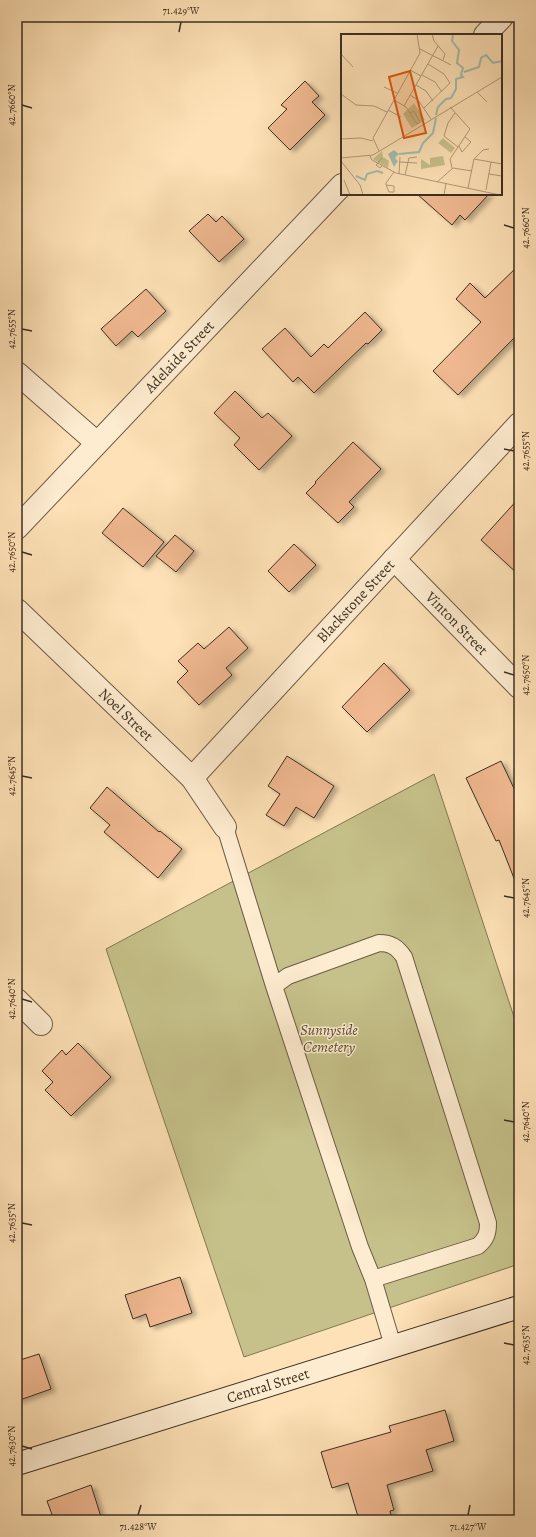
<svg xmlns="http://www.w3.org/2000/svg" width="536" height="1537" font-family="Alegreya,serif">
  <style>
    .green { fill: #c6c18a; stroke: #807856 }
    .building { fill: #f0b890; stroke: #3b2f21; filter: url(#shadow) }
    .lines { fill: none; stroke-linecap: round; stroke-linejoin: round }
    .lane-casing { stroke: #6c5c46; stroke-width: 18 }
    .street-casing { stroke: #6c5c46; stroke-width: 24 }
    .secondary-casing { stroke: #3b2f21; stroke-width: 24 }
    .lane { stroke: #feecd0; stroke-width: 16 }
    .street { stroke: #feecd0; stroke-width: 22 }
    .secondary { stroke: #feecd0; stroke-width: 22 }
    .ticks { fill: none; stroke: #3b2f21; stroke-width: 1.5 }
    .labels { text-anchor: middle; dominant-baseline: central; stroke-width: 3; stroke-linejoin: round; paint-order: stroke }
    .street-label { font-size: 15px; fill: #3b2f21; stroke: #feecd0 }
    .park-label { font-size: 15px; font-style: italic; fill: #574c36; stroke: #feecd0 }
    .inset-river { fill: none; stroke: #a0beae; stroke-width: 2 }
    .inset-road { fill: none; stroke: #b09a7a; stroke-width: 1 }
    .view { fill: #df570d; fill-opacity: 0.15; stroke: #df570d; stroke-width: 2 }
    .inset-edge { fill: none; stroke: #3b2f21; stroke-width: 2 }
    .neatline { fill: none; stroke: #3b2f21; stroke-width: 1.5 }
    .ticks-label { font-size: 10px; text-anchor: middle; fill: #3b2f21 }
  </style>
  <defs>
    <filter id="shadow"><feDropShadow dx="4.5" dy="2.5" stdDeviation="2" flood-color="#0004"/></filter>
  </defs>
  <rect width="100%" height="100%" fill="#fee1b6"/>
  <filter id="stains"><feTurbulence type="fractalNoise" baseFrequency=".005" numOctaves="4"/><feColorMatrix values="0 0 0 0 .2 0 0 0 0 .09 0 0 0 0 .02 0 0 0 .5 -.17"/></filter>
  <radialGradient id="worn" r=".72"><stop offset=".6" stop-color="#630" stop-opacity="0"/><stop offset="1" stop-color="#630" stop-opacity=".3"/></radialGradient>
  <path class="green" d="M434 774 519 1032V1264L244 1357 106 949Z"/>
  <path class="building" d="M305 81 319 96 312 102 325 115 290 150 268 128 287 109 281 105Z
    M417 194H489L465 220 460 215 452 225Z
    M208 214 216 222 222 216 244 239 219 262 189 231Z
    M519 265V333L458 395 433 371 481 322 456 299 470 283 485 298Z
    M146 289 166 311 138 337 132 331 116 346 101 329Z
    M365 312 382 330 368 344 366 343 314 393 298 377 293 382 262 349 285 328 311 357 324 344 328 348Z
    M235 391 262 418 268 413 292 436 259 470 234 445 240 438 214 413Z
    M353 442 381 469 349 502 354 507 338 523 306 493 316 483 315 482Z
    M519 498V575L481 540Z
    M123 508 164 542 143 567 102 533Z
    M175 535 194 551 176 572 156 556Z
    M294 544 316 565 289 592 268 571Z
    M229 627 248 648 226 668 232 675 199 705 177 682 188 671 178 661 198 643 204 649Z
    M384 663 410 690 367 732 342 707Z
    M287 756 334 786 314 818 296 807 284 826 266 815 280 794 268 786Z
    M501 761 519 799V886H517L499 840 496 841 466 778Z
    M107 787 159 832 160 831 182 849 158 878 104 832 110 825 90 808Z
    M78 1043 111 1077 71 1116 45 1090 53 1082 42 1071 62 1050 66 1055Z
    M180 1277 192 1313 150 1327 146 1314 133 1319 125 1295Z
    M39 1354 51 1389 17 1401V1361Z
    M445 1410 454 1441 426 1450 433 1471 387 1485 394 1510 390 1511 392 1520H359L348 1483 332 1488 321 1452 391 1432 389 1426Z
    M91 1485 102 1520H54L47 1501Z"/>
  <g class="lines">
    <g class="lane-casing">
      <path id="lane" d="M225 827 274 986 360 1247 373 1279 478 1246C486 1239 488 1234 488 1223L404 957C397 947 391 943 379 943L288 976 274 986
        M373 1279 393 1346"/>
    </g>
    <g class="street-casing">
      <g id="street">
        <path d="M485 35 502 17"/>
        <path d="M17 373 97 443"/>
        <path id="s1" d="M17 528 342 185"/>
        <path id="s2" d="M394 559 519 687"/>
        <path id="s3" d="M17 610 192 778 225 827"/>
        <path id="s4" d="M192 778 519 424"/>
        <path d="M17 1000 41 1024"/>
      </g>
    </g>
    <g class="secondary-casing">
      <g id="secondary">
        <path id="s5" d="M17 1464 519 1307"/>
      </g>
    </g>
    <use href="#lane" class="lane"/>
    <use href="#street" class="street"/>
    <use href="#secondary" class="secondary"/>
  </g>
  <path class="ticks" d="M179 32 181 22M22 105 32 108M504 225 514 228M22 329 32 331M504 449 514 451M22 552 32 555M504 672 514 675M22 776 32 778M504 896 514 898M22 999 32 1002M504 1120 514 1122M22 1223 32 1225M504 1343 514 1345M22 1446 32 1449M138 1515 141 1505M468 1515 470 1505"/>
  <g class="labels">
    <g class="street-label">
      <text stroke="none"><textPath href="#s1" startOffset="236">Adelaide Street</textPath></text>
      <text stroke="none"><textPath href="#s4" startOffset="241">Blackstone Street</textPath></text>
      <text stroke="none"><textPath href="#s2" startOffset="90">Vinton Street</textPath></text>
      <text stroke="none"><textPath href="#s3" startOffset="151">Noel Street</textPath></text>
      <text stroke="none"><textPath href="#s5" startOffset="263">Central Street</textPath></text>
    </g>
    <g class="park-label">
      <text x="329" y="1030">Sunnyside<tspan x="329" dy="17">Cemetery</tspan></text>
    </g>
  </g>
  <g transform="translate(341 34)">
    <rect width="161" height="161" fill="#fee1b6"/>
    <path d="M73 69 84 86 71 94 62 80ZM102 104 114 114 110 119 97 109ZM41 117 42 123 48 127 47 134 32 125ZM102 122 104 131 80 135V125L89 131V124Z" fill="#c6c18a"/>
    <path d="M53 116 58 120 54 124 57 127 53 133 47 120Z" fill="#a0beae"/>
    <path class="inset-river" d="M123 38 138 33 140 24 145 21 152 29 161 27M95 81 97 73 105 65 110 64 115 55V45L122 43 120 41 122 34 116 29 118 16 111 7 112 1M58 120 78 118 82 109 92 99 95 84M15 142 24 146 26 140 36 137 42 139"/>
    <path class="inset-road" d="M91 0 93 7 104 20 102 26M93 0H107M79 15 110 31M0 20 12 33M69 36 80 42M81 41 94 48 101 58M75 51 85 57 92 67M43 53 56 59M136 58 146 68M0 60 15 71 33 72 46 78M69 61 77 66 90 85M53 66 65 73 69 79 76 90 79 88 73 77 69 79M63 72 97 12M109 73 129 95 109 125 111 134M83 74 109 49 103 40 87 30M47 76 60 83M114 79 107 89 103 102 117 113M0 105 20 104 32 107M118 112 121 118 130 108 124 103M38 117 32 104 79 19 76 0M29 122 31 126 55 139 159 161M0 124 32 121 161 43M41 124 35 131 39 134 41 132M133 125 161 130M0 127 19 151 22 161M58 128 76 129M58 140 59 123M148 140 161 142M64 141 68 124 76 123M3 146 9 161M96 148 112 134 131 137M45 151 53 152V158H48L46 153 45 151V149L53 138M127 154 133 125 142 116 148 115M145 156 150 128M103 161 105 149"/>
    <path class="view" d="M69 37 85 99 63 104 48 43Z"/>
    <rect width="161" height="161" class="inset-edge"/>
  </g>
  <rect width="536" height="1537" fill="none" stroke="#fee1b6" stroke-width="44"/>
  <rect x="22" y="22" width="492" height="1493" class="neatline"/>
  <g class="ticks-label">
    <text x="181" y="14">71.429°W</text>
    <text transform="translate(11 105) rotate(-90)" y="4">42.7660°N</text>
    <text transform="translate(525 228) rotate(-90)" y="4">42.7660°N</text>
    <text transform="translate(11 329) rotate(-90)" y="4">42.7655°N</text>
    <text transform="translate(525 451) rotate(-90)" y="4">42.7655°N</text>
    <text transform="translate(11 552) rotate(-90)" y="4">42.7650°N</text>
    <text transform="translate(525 675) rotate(-90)" y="4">42.7650°N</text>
    <text transform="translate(11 776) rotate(-90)" y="4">42.7645°N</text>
    <text transform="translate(525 898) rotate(-90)" y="4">42.7645°N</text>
    <text transform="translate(11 999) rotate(-90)" y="4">42.7640°N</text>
    <text transform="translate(525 1122) rotate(-90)" y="4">42.7640°N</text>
    <text transform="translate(11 1223) rotate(-90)" y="4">42.7635°N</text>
    <text transform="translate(525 1345) rotate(-90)" y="4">42.7635°N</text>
    <text transform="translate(11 1446) rotate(-90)" y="4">42.7630°N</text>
    <text x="138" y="1530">71.428°W</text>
    <text x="468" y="1530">71.427°W</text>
  </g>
  <rect width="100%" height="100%" filter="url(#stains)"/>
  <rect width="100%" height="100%" fill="url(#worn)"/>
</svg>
